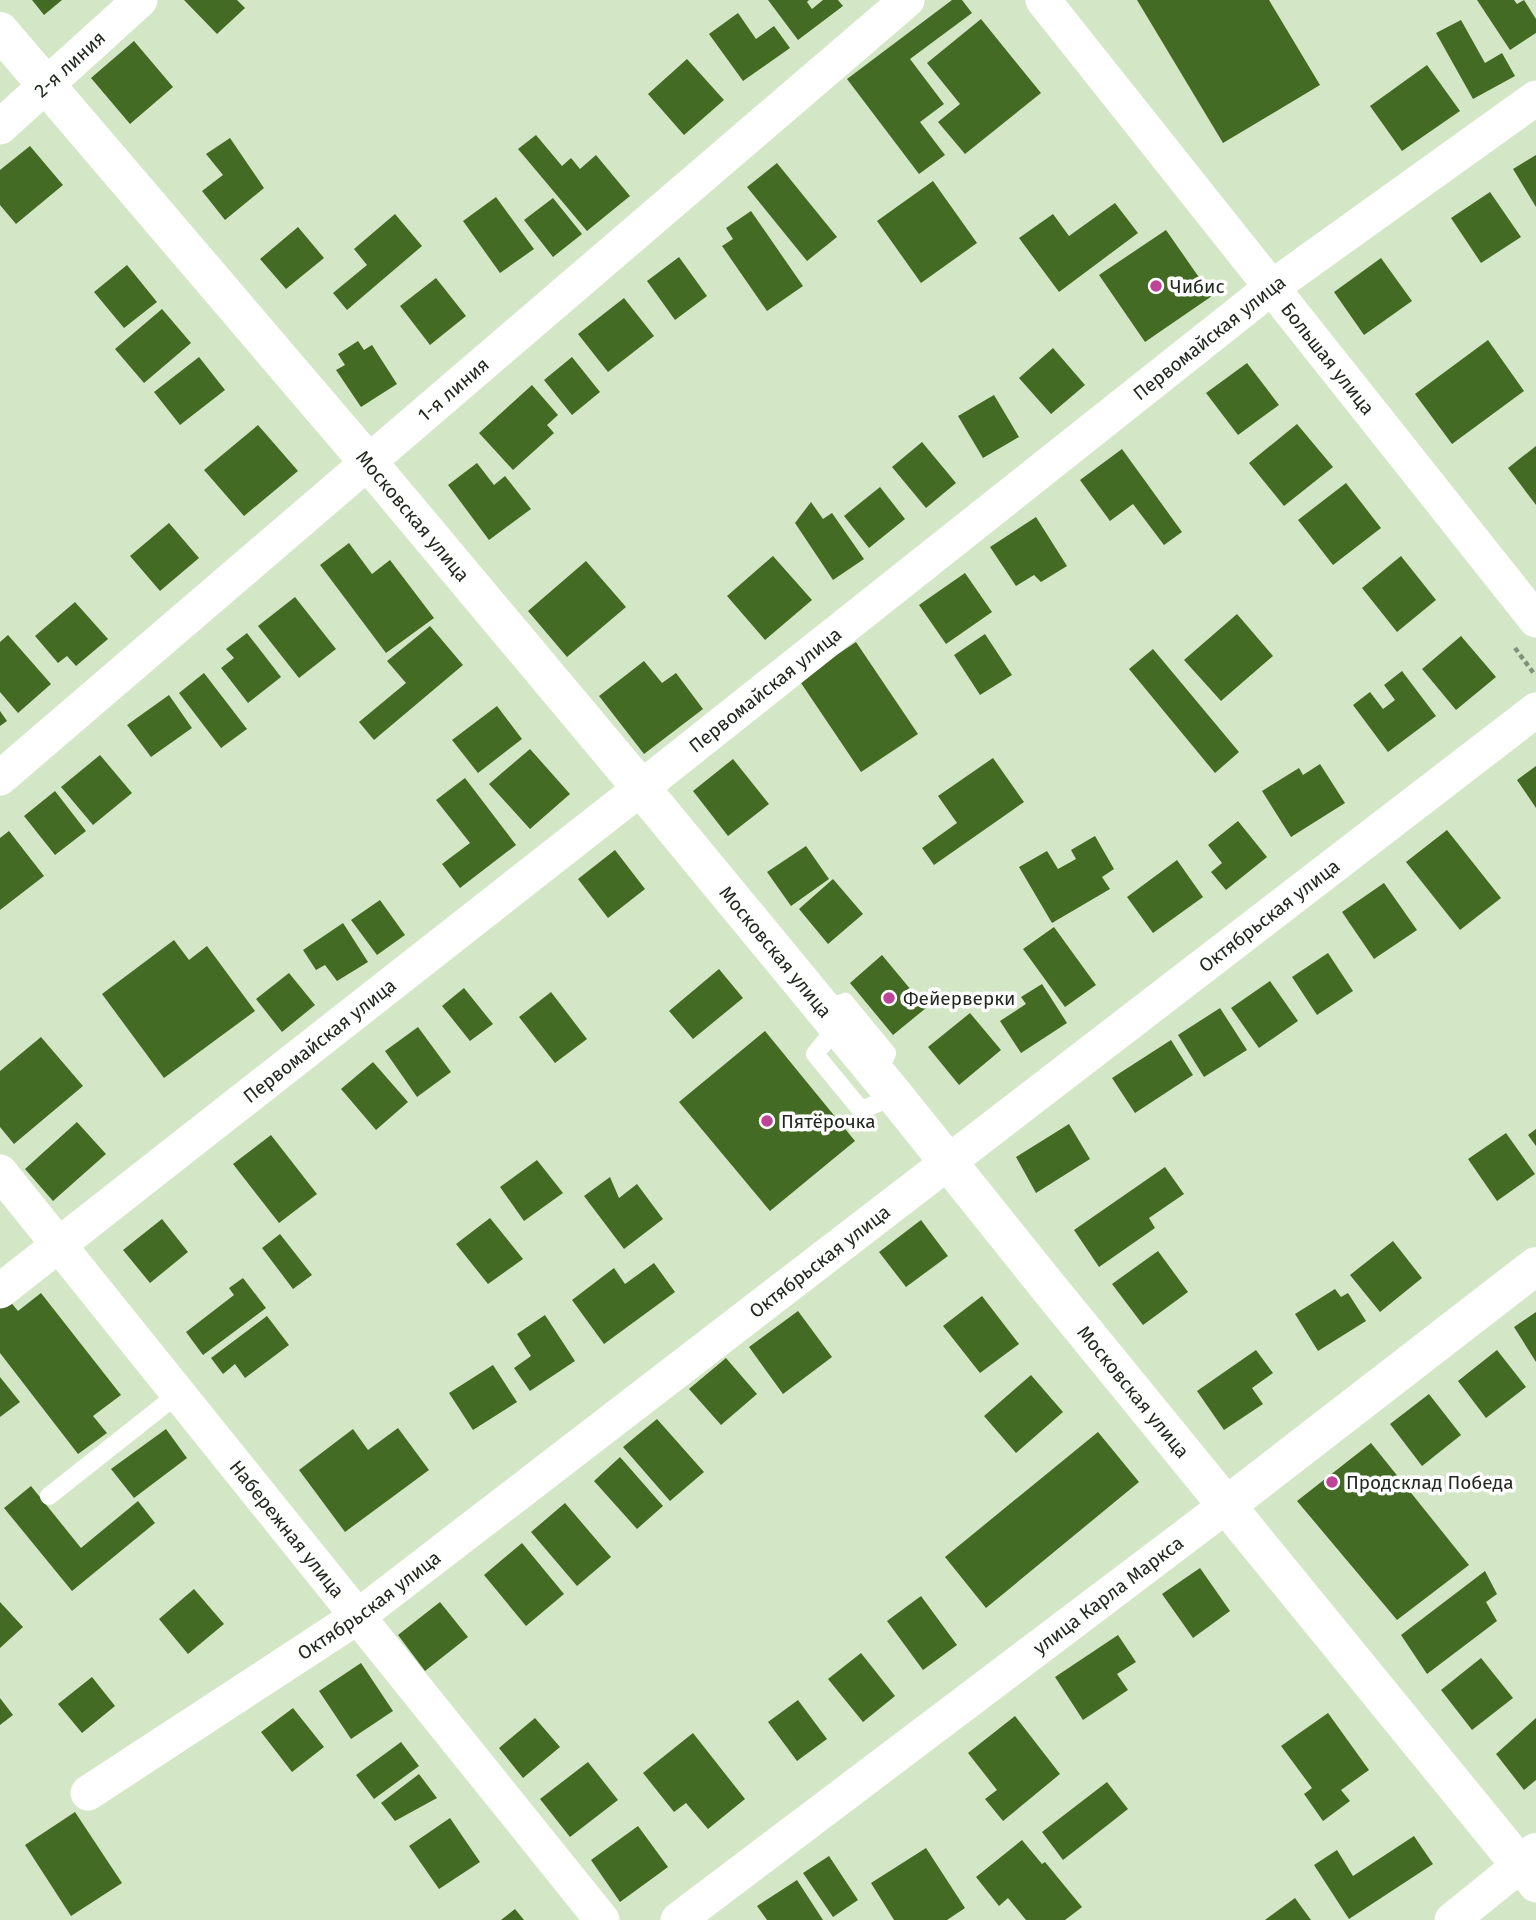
<svg xmlns="http://www.w3.org/2000/svg" width="1536" height="1920" font-family="'Fira Sans',sans-serif">
  <style>
    .building { fill: #446b23 }
    .lines { fill: none; stroke-linecap: round; stroke-linejoin: round }
    .path { stroke: #83917b; stroke-width: 4.5; stroke-dasharray: 5 3.5; stroke-linecap: butt }
    .lane { stroke: #fff; stroke-width: 18 }
    .street { stroke: #fff; stroke-width: 35 }
    .secondary { stroke: #fff; stroke-width: 38 }
    .poi-dot { fill: #bd4497; stroke: #fff; stroke-width: 2.5 }
    .labels { text-anchor: middle; dominant-baseline: central; stroke-width: 7; stroke-linejoin: round; paint-order: stroke }
    .street-label { font-size: 19px; fill: #21281d; stroke: #fff }
    .poi-label { font-size: 19px; fill: #21281d; stroke: #fff; text-anchor: start }
  </style>
  <rect width="100%" height="100%" fill="#d3e7c7"/>
  <path class="building" d="M32 0H62L44 15Z
    M184 0H237L245 8 217 34Z
    M768 0H809L807 2 812 9 823 0H838L843 6 798 40Z
    M952 0H962L972 13 910 59 944 104 920 122 945 155 919 174 847 79Z
    M1137 0H1269L1320 85 1223 143Z
    M1477 0H1514L1517 4 1524 0 1536 19V33L1510 50Z
    M738 13 756 39 774 26 790 48 743 81 709 34Z
    M981 19 1041 93 965 154 938 122 960 104 927 63Z
    M1461 20 1485 63 1502 53 1515 76 1473 99 1436 33Z
    M134 41 173 87 130 124 91 78Z
    M687 59 724 100 684 135 648 94Z
    M1427 65 1460 111 1402 151 1370 106Z
    M536 135 562 166 571 158 580 169 596 155 630 196 587 231 518 149Z
    M230 138 264 188 225 220 202 191 223 175 206 154Z
    M30 146 63 185 16 224 0 205V170Z
    M1536 155V207L1513 169Z
    M777 163 837 237 807 261 747 187Z
    M933 181 977 243 921 283 877 221Z
    M1490 192 1521 237 1481 263 1451 218Z
    M496 197 534 249 500 273 463 221Z
    M553 198 582 234 553 257 524 220Z
    M1115 203 1138 233 1059 292 1019 238 1053 214 1069 236Z
    M751 211 803 286 767 311 722 246 733 239 726 228Z
    M395 214 422 246 347 310 333 293 367 265 354 249Z
    M298 227 324 258 286 289 260 259Z
    M1166 230 1212 296 1145 342 1099 275Z
    M679 257 707 296 675 320 647 281Z
    M1381 258 1412 301 1364 335 1334 292Z
    M127 265 157 302 124 328 94 292Z
    M436 278 466 316 430 345 400 306Z
    M624 298 654 336 608 372 578 334Z
    M162 309 191 343 144 383 115 349Z
    M1488 340 1524 391 1452 444 1415 394Z
    M358 341 364 350 372 345 397 384 361 407 336 370 345 365 338 354Z
    M1053 348 1085 385 1051 414 1019 378Z
    M199 357 225 390 180 425 154 392Z
    M572 357 600 392 572 415 544 380Z
    M1247 363 1279 405 1238 435 1206 393Z
    M532 385 558 415 547 425 554 433 513 470 479 433Z
    M994 395 1019 437 983 458 958 416Z
    M1297 424 1333 467 1284 506 1249 463Z
    M258 425 298 471 244 516 204 470Z
    M922 442 956 483 926 508 892 467Z
    M1536 446V505L1508 468Z
    M1122 449 1182 532 1164 545 1133 504 1110 521 1080 480Z
    M477 463 494 485 505 476 531 509 489 540 448 485Z
    M1346 483 1381 528 1333 565 1298 520Z
    M880 487 905 519 869 548 844 516Z
    M811 502 823 519 832 513 864 559 833 580 795 523Z
    M1036 517 1067 566 1041 582 1034 575 1016 586 990 547Z
    M169 523 199 558 160 591 130 556Z
    M349 543 372 574 390 560 434 618 386 653 320 565Z
    M773 556 812 600 765 640 727 596Z
    M1401 556 1436 600 1397 632 1362 588Z
    M586 561 626 607 567 657 528 611Z
    M965 573 992 612 946 644 919 605Z
    M295 597 336 649 299 678 258 626Z
    M75 602 108 639 76 666 67 656 58 663 35 636Z
    M1237 614 1273 656 1221 701 1184 660Z
    M430 626 463 665 374 740 359 722 406 683 387 661Z
    M247 633 281 677 248 703 221 668 234 658 226 649Z
    M985 634 1012 675 980 695 954 655Z
    M8 635 51 684 18 713 0 692V642Z
    M1461 636 1496 677 1456 710 1422 669Z
    M856 642 918 734 861 772 799 680Z
    M1153 649 1239 752 1215 773 1129 669Z
    M644 661 662 683 676 673 703 709 644 754 599 696Z
    M1402 671 1436 716 1388 752 1353 705 1370 692 1383 709 1395 700 1384 685Z
    M204 673 247 729 221 748 179 693Z
    M169 695 192 728 151 757 127 725Z
    M497 706 522 739 478 773 452 740Z
    M0 711 7 721 0 726Z
    M530 749 570 794 530 829 489 784Z
    M100 755 132 793 93 825 61 787Z
    M993 758 1024 802 934 865 922 848 957 823 938 796Z
    M733 759 769 804 728 836 693 791Z
    M1320 764 1345 803 1291 837 1262 791 1299 768 1303 775Z
    M1536 766V808L1517 780Z
    M465 778 516 845 460 888 442 864 470 843 436 800Z
    M55 791 86 831 55 855 24 816Z
    M1238 821 1267 857 1226 890 1211 872 1222 863 1208 845Z
    M1447 830 1501 898 1460 930 1406 862Z
    M9 831 44 876 0 910V838Z
    M1095 836 1114 869 1102 877 1110 889 1052 923 1019 867 1047 851 1058 869 1076 859 1071 850Z
    M806 846 829 879 791 906 767 872Z
    M615 850 645 889 608 918 578 879Z
    M1177 860 1203 897 1153 933 1127 897Z
    M833 879 863 914 828 944 799 909Z
    M1384 883 1417 930 1374 959 1342 912Z
    M380 900 405 935 377 955 351 920Z
    M343 923 368 962 337 981 325 965 316 970 303 950Z
    M1054 927 1096 985 1065 1007 1023 949Z
    M174 940 189 960 207 946 255 1011 164 1078 102 994Z
    M1328 953 1353 991 1317 1015 1292 977Z
    M882 955 926 1008 893 1035 850 983Z
    M719 969 743 998 693 1039 669 1011Z
    M289 973 315 1005 282 1032 256 999Z
    M1270 981 1298 1021 1259 1048 1231 1008Z
    M1042 984 1067 1023 1021 1053 1000 1021 1026 1004 1021 997Z
    M464 988 493 1024 470 1041 442 1006Z
    M551 992 587 1039 555 1063 519 1017Z
    M1220 1008 1247 1050 1204 1077 1178 1035Z
    M970 1013 1001 1050 959 1085 928 1047Z
    M418 1027 451 1072 417 1097 385 1051Z
    M765 1031 855 1141 770 1211 679 1102Z
    M41 1037 83 1086 14 1144 0 1127V1071Z
    M1171 1040 1193 1075 1135 1113 1112 1078Z
    M373 1062 408 1102 376 1130 341 1089Z
    M77 1122 106 1154 53 1201 25 1169Z
    M1069 1124 1090 1159 1036 1193 1016 1157Z
    M1536 1129V1146L1528 1135Z
    M1506 1133 1535 1174 1497 1201 1468 1159Z
    M271 1135 317 1194 279 1223 233 1164Z
    M537 1160 563 1193 524 1221 500 1187Z
    M1165 1167 1184 1194 1149 1218 1155 1228 1099 1267 1074 1230Z
    M610 1177 619 1198 637 1184 663 1219 624 1249 584 1196Z
    M490 1218 523 1259 488 1284 456 1244Z
    M162 1219 188 1252 150 1283 123 1250Z
    M921 1220 948 1256 906 1287 879 1252Z
    M280 1234 312 1275 293 1289 262 1248Z
    M1393 1241 1422 1278 1380 1312 1350 1275Z
    M1158 1251 1188 1292 1143 1325 1112 1284Z
    M654 1263 675 1292 604 1344 572 1300 614 1268 625 1284Z
    M243 1278 266 1308 203 1355 186 1332 234 1295 229 1288Z
    M1335 1289 1341 1297 1348 1293 1366 1321 1318 1351 1295 1314Z
    M41 1293 121 1395 93 1416 107 1433 78 1454 0 1353V1307L9 1300 18 1311Z
    M982 1296 1019 1344 980 1373 943 1326Z
    M798 1311 832 1357 783 1394 749 1347Z
    M1536 1312V1362L1514 1327Z
    M545 1315 575 1361 530 1391 514 1368 531 1356 517 1334Z
    M267 1316 289 1345 245 1378 235 1364 223 1374 211 1358Z
    M1256 1350 1273 1373 1252 1388 1263 1404 1224 1430 1197 1391Z
    M1497 1350 1526 1387 1486 1418 1458 1381Z
    M726 1358 757 1394 721 1425 689 1389Z
    M493 1365 517 1402 473 1430 449 1393Z
    M1031 1375 1063 1412 1016 1453 984 1416Z
    M0 1377 20 1402 0 1417Z
    M1429 1394 1461 1435 1422 1466 1390 1424Z
    M657 1419 704 1472 670 1501 623 1447Z
    M398 1428 429 1470 345 1532 299 1470 353 1429 368 1450Z
    M166 1429 187 1458 134 1498 111 1469Z
    M1098 1432 1139 1482 986 1608 945 1557Z
    M1371 1443 1469 1565 1397 1620 1297 1501Z
    M620 1457 663 1506 637 1529 594 1481Z
    M31 1486 81 1548 138 1501 155 1523 72 1591 4 1508Z
    M565 1503 611 1557 577 1586 531 1532Z
    M522 1543 564 1594 526 1626 484 1575Z
    M1200 1568 1230 1611 1193 1638 1162 1594Z
    M1485 1571 1497 1594 1486 1602 1497 1621 1427 1674 1401 1635Z
    M194 1589 224 1624 188 1654 159 1619Z
    M921 1596 957 1645 923 1670 887 1621Z
    M0 1602 23 1627 0 1648Z
    M440 1602 468 1637 425 1671 398 1635Z
    M1118 1635 1136 1662 1117 1674 1128 1690 1083 1720 1055 1677Z
    M861 1653 895 1696 863 1722 828 1679Z
    M1481 1658 1513 1698 1472 1730 1441 1690Z
    M361 1663 393 1711 351 1739 319 1691Z
    M92 1677 115 1706 82 1733 58 1704Z
    M0 1698 13 1715 0 1725Z
    M798 1700 827 1739 797 1761 768 1722Z
    M293 1708 324 1747 292 1772 261 1732Z
    M1328 1713 1369 1770 1341 1790 1350 1801 1323 1821 1304 1794 1312 1788 1281 1746Z
    M1015 1716 1060 1774 1003 1821 985 1799 997 1790 968 1753Z
    M535 1718 560 1747 523 1778 499 1748Z
    M1536 1718V1780L1524 1790 1496 1754Z
    M693 1733 745 1799 708 1829 686 1803 674 1812 643 1773Z
    M401 1742 419 1766 374 1799 356 1775Z
    M588 1762 618 1800 570 1837 540 1799Z
    M419 1774 437 1798 395 1821 381 1803Z
    M1107 1782 1128 1809 1063 1860 1042 1832Z
    M75 1812 122 1883 71 1916 25 1845Z
    M450 1818 480 1862 439 1889 409 1846Z
    M638 1826 668 1867 620 1902 591 1860Z
    M1414 1836 1433 1864 1349 1919 1314 1865 1337 1850 1353 1876Z
    M1022 1840 1042 1864 1045 1862 1082 1907 1065 1920H1026L1008 1898 999 1906 976 1877Z
    M926 1848 965 1908 947 1920H894L871 1883Z
    M829 1856 858 1900 833 1917 803 1873Z
    M797 1880 823 1920H767L757 1906Z
    M1295 1898 1311 1920H1265Z
    M515 1909 524 1920H501Z"/>
  <g class="lines">
    <path class="path" d="M1515 648 1535 675"/>
    <path class="lane" d="M824 1010 845 1002 887 1053 877 1075
      M837 1027 815 1054 861 1110 895 1096
      M49 1496 178 1394"/>
    <g class="street">
      <path id="s1" d="M1043 0 1536 620"/>
      <path id="s2" d="M0 127 140 0"/>
      <path id="s3" d="M0 778 907 0"/>
      <path id="s4" d="M0 1172 602 1920"/>
      <path id="s5" d="M0 1291 641 788 1271 288 1536 98"/>
      <path id="s6" d="M88 1793 357 1617 1536 710"/>
      <path id="s7" d="M678 1920 1227 1505"/>
      <path d="M1452 1920 1520 1865 1536 1885"/>
    </g>
    <g class="secondary">
      <path id="s8" d="M0 31 368 462 641 788 895 1096 1049 1288 1520 1865 1536 1852"/>
      <path d="M1227 1505 1536 1266"/>
    </g>
  </g>
  <g class="poi-dot">
    <circle cx="1156" cy="286" r="7"/>
    <circle cx="889" cy="998" r="7"/>
    <circle cx="767" cy="1121" r="7"/>
    <circle cx="1332" cy="1482" r="7"/>
  </g>
  <g class="labels">
    <g class="street-label">
      <text stroke="none"><textPath href="#s2" startOffset="94">2-я линия</textPath></text>
      <text stroke="none"><textPath href="#s5" startOffset="1540">Первомайская улица</textPath></text>
      <text stroke="none"><textPath href="#s1" startOffset="458">Большая улица</textPath></text>
      <text stroke="none"><textPath href="#s3" startOffset="597">1-я линия</textPath></text>
      <text stroke="none"><textPath href="#s8" startOffset="637">Московская улица</textPath></text>
      <text stroke="none"><textPath href="#s5" startOffset="973">Первомайская улица</textPath></text>
      <text stroke="none"><textPath href="#s6" startOffset="1472">Октябрьская улица</textPath></text>
      <text stroke="none"><textPath href="#s8" startOffset="1204">Московская улица</textPath></text>
      <text stroke="none"><textPath href="#s5" startOffset="406">Первомайская улица</textPath></text>
      <text stroke="none"><textPath href="#s6" startOffset="905">Октябрьская улица</textPath></text>
      <text stroke="none"><textPath href="#s8" startOffset="1771">Московская улица</textPath></text>
      <text stroke="none"><textPath href="#s4" startOffset="458">Набережная улица</textPath></text>
      <text stroke="none"><textPath href="#s7" startOffset="539">улица Карла Маркса</textPath></text>
      <text stroke="none"><textPath href="#s6" startOffset="338">Октябрьская улица</textPath></text>
    </g>
    <g class="poi-label">
      <text x="1170" y="286">Чибис</text>
      <text x="903" y="998">Фейерверки</text>
      <text x="781" y="1121">Пятёрочка</text>
      <text x="1346" y="1482">Продсклад Победа</text>
    </g>
  </g>
</svg>
